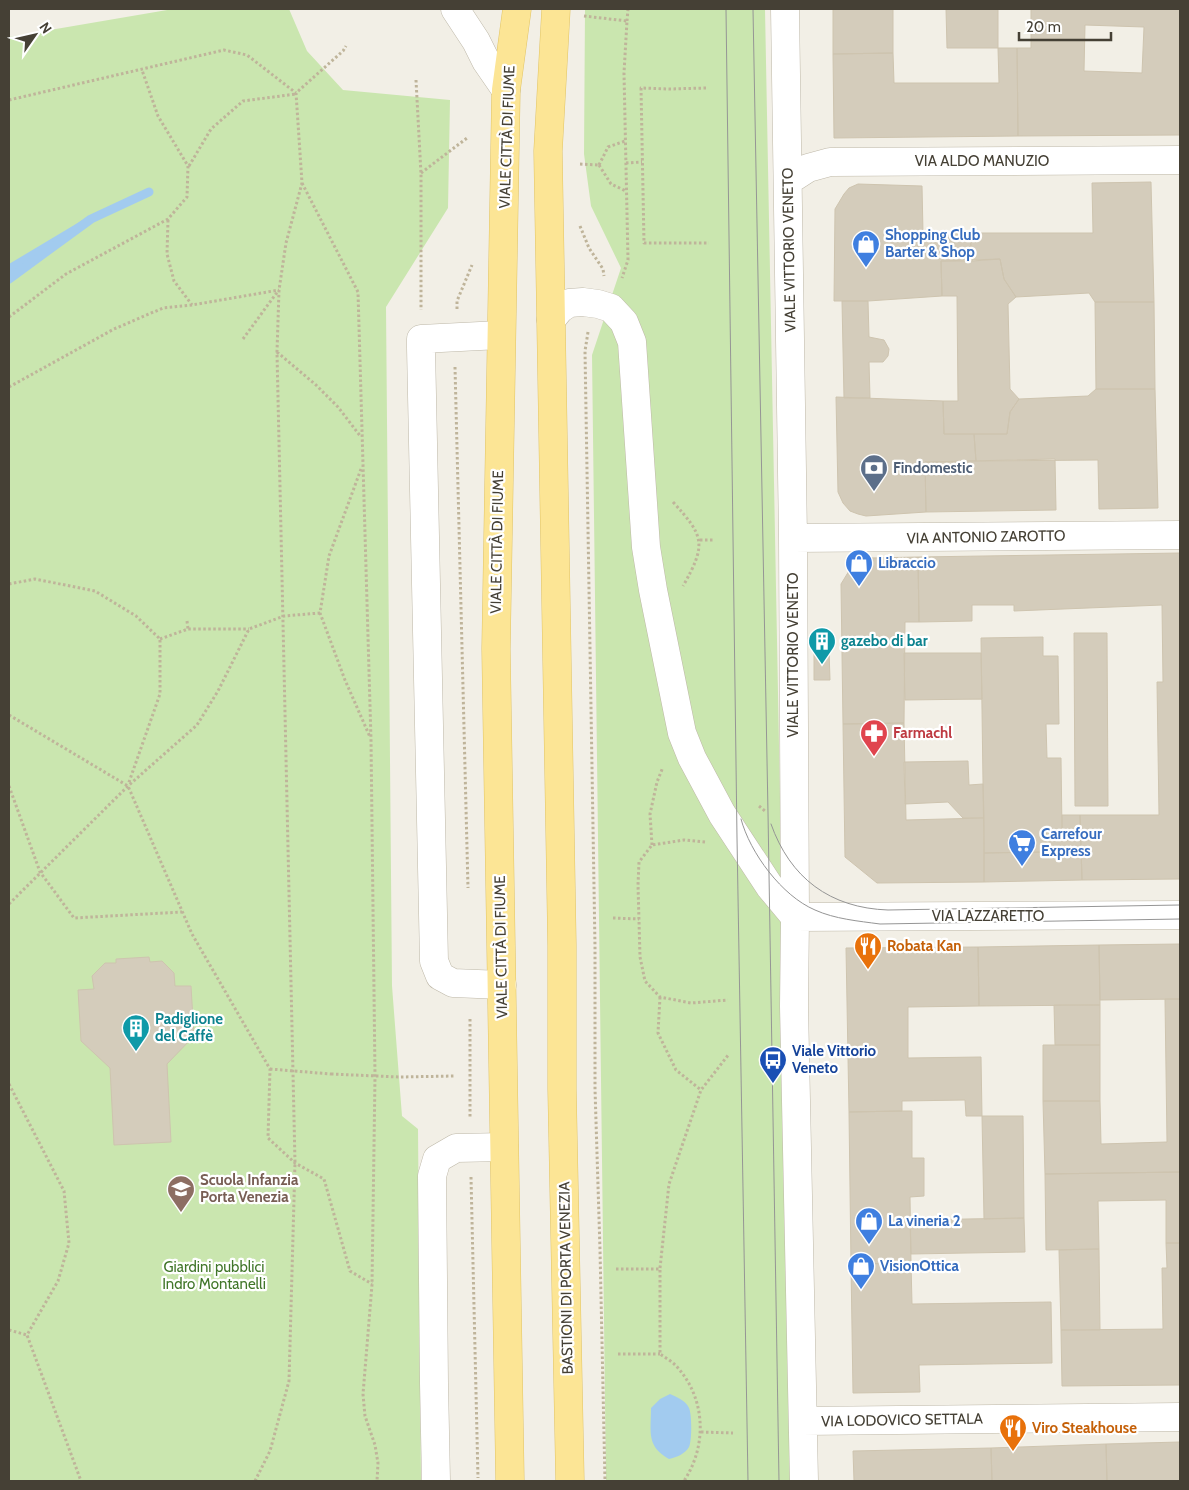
<svg xmlns="http://www.w3.org/2000/svg" width="1189" height="1490" font-family="Cabin,sans-serif">
  <style>
    .green { fill: #cae6af }
    .water { fill: #a2cbef }
    .lines { fill: none; stroke-linecap: round; stroke-linejoin: round }
    .stream { stroke: #a2cbef; stroke-width: 9 }
    .building { fill: #d4ccbb; stroke: #cec4af; fill-rule: evenodd }
    .minor-casing { stroke: #beb8a8; stroke-width: 29 }
    .major-casing { stroke: #e1c465; stroke-width: 29 }
    .path { stroke: #bfb49a; stroke-width: 3; stroke-dasharray: 2.5 2.5; stroke-linecap: butt }
    .minor { stroke: #fff; stroke-width: 28 }
    .major { stroke: #fce595; stroke-width: 28 }
    .tram { stroke: #959595; stroke-width: 1 }
    .path-bridge { stroke: #bfb49a; stroke-width: 3; stroke-dasharray: 2.5 2.5; stroke-linecap: butt }
    .labels { text-anchor: middle; dominant-baseline: central; stroke-width: 4.5; stroke-linejoin: round; paint-order: stroke }
    .street-label { font-size: 15px; fill: #454035; stroke: #fff }
    .shop-label { font-size: 15px; font-weight: bold; fill: #366cbe; stroke: #fff; text-anchor: start }
    .service-label { font-size: 15px; font-weight: bold; fill: #4e5e75; stroke: #fff; text-anchor: start }
    .culture-label { font-size: 15px; font-weight: bold; fill: #0d838f; stroke: #fff; text-anchor: start }
    .health-label { font-size: 15px; font-weight: bold; fill: #be3a42; stroke: #fff; text-anchor: start }
    .food-label { font-size: 15px; font-weight: bold; fill: #c56008; stroke: #fff; text-anchor: start }
    .transit-label { font-size: 15px; font-weight: bold; fill: #164399; stroke: #fff; text-anchor: start }
    .education-label { font-size: 15px; font-weight: bold; fill: #785e54; stroke: #fff; text-anchor: start }
    .park-label { font-size: 15px; fill: #41762a; stroke: #fff }
  </style>
  <rect width="100%" height="100%" fill="#f2efe6"/>
  <path class="green" d="M173 9H289L307 51 343 90 450 100 448 208 386 307 392 986 402 1116 418 1129 421 1481H9V37Z
    M585 9H765L793 1481H606L592 355 621 268 591 206 584 154Z"/>
  <path class="water" d="M145 190 149 192 91 219 9 279V264L91 215Z
    M670 1394C677 1397 686 1401 689 1408 692 1414 692 1441 689 1447 685 1454 677 1457 669 1459 646 1446 651 1432 651 1408L660 1399Z"/>
  <g class="lines">
    <path class="stream" d="M9 279 91 219 149 192"/>
  </g>
  <path class="building" d="M833 9H893V53L833 54Z
    M946 9H998V48H947Z
    M1031 9H1180V135L1018 136 1017 48H1031ZM1085 25 1144 27 1142 73 1084 71Z
    M998 48H1017L1018 136 834 138 833 54 893 53 894 83H999Z
    M1151 182 1154 302H1095L1089 293 1016 297 1004 279 1000 259 972 261 970 233H1093L1092 183Z
    M858 184 922 186 923 233H970L972 261H941L942 296 868 301H834L835 209 844 194 849 188Z
    M1000 259 1004 279 1016 297 1008 304 1010 389 1019 399 1010 412 1007 434H944L943 401H958L957 296H942L941 261Z
    M842 301H868L869 337 884 340 889 349 888 356 883 362H869L870 398H844Z
    M1095 302H1154L1155 389H1096Z
    M1096 389H1155L1158 508 1099 509 1098 460 976 461 974 434H1007L1010 412 1019 399 1088 396Z
    M836 397 943 401 944 434H974L976 461 925 462 926 512 866 516 858 514 850 511 843 503 838 492Z
    M1055 459 1056 510 926 512 925 462Z
    M1180 553V879L1082 880 1080 815H1159L1157 682H1163L1162 605 1014 611V605H972V621L919 622 918 557Z
    M918 557 919 622H905L904 723 843 724 841 584 852 566 870 558Z
    M1074 633H1107L1108 806H1075Z
    M1043 637V656H1058L1059 724H1046L1047 758H1061L1062 830H1046V852L984 853 981 638Z
    M814 650H829L830 680H814Z
    M904 653H981L982 699 905 700Z
    M904 723 906 820 984 818V882L877 883 845 857 843 724Z
    M968 761 969 785 983 784 984 818H963L948 802 905 804 904 762Z
    M1062 815H1080L1082 880 984 882V853L1046 852V830H1062Z
    M1180 944V999L1100 1000 1099 945Z
    M1099 945 1100 1005 979 1006 978 947Z
    M978 947 979 1006 908 1007V1058L981 1057 982 1116H966L965 1100 902 1101V1111L849 1112 846 948Z
    M149 957 150 962 162 961 174 973 175 986H191L194 1036 167 1064 171 1142 114 1145 110 1068 81 1041 78 990 94 989 92 976 105 963H116V959Z
    M1165 999H1180V1172L1045 1174 1043 1101H1100L1101 1144 1167 1142Z
    M1054 1005H1100V1045H1055Z
    M1043 1045H1100V1101H1043Z
    M902 1111H912V1158H924V1196L910 1197 911 1263 851 1264 849 1112Z
    M982 1116H1023L1024 1218 984 1219Z
    M1180 1172V1243H1166V1200L1098 1201 1099 1249 1046 1250 1045 1174Z
    M1024 1218 1025 1252 911 1254 910 1220Z
    M1166 1243H1180V1385L1062 1386 1061 1330 1163 1329 1162 1268H1167Z
    M1099 1249 1100 1330H1061L1059 1250Z
    M911 1263 912 1304 1051 1302 1052 1363 919 1365 920 1392 853 1393 851 1264Z
    M1180 1442V1481H1107L1106 1444Z
    M1106 1444 1107 1481H992L991 1448Z
    M991 1448 992 1481H854L853 1451Z"/>
  <g class="lines">
    <g class="minor-casing">
      <path id="minor" d="M455 9 476 41 486 61 506 90
        M785 9 793 538 795 917 794 1006 804 1481
        M788 181 808 168 830 162 1180 160
        M551 320 560 309 569 303 583 302 598 304 611 308 624 322 632 342 646 547 653 590 682 733 692 758 722 814 770 887 795 917
        M500 335 421 339V348L434 961 440 976 453 983 502 985
        M793 538 1180 535
        M795 917 1180 915
        M803 1421 1180 1417
        M436 1481 434 1383 432 1176 437 1159 456 1148 504 1147"/>
    </g>
    <g class="major-casing">
      <path id="major" d="M556 9 548 151 562 945V1089L570 1481
        M510 1481 496 649 506 90 517 9"/>
    </g>
    <path class="path" d="M584 16 627 21 624 73 628 260 622 278
      M627 21 628 9
      M416 80 421 174V310
      M706 88 669 89 641 88 644 243H709
      M9 100 224 50 247 55 296 93
      M626 163 642 162
      M580 164 599 165
      M599 165 611 184 626 191
      M599 165 608 147 625 141
      M189 166 211 129 243 101 296 94
      M421 173 467 138
      M302 183 358 292 371 740 375 1076 372 1285 363 1394 365 1416 375 1445 378 1463 377 1481
      M168 220 167 254 174 281 192 305
      M580 226 589 248 603 269 604 276
      M457 309V301L472 265
      M9 317 66 274 168 219 187 197 188 166 158 116 142 70
      M588 332 585 351 595 946V1089L600 1250 605 1481
      M243 339 278 291
      M277 352 316 385 338 407 361 437
      M455 367 468 888
      M9 387 114 329 163 308 192 305 279 290
      M361 469 329 556 320 613 345 680 370 737
      M673 502C704 536 707 544 683 586
      M700 540H714
      M9 584 35 579 95 591 136 616 160 639V694L128 785
      M187 621 188 629
      M160 639 188 629H249
      M9 715 128 786 192 934 270 1069 268 1138 295 1163 324 1179 350 1271 372 1284
      M9 786 40 872 74 918 182 912
      M759 806 765 811
      M705 842 684 840 652 845 639 862 638 885 640 957 645 981 660 997 691 1003 728 1000
      M652 845 650 814 657 782 663 767
      M9 904 128 786 197 725 218 691 249 629 284 616 320 613
      M613 918 639 919
      M660 997 658 1033 676 1070 701 1090
      M470 1019V1118
      M331 1074 399 1077 455 1076
      M9 1084 64 1191 69 1243 58 1281 27 1335 81 1481
      M471 1177 478 1478
      M660 1268 669 1184 701 1090 729 1054
      M616 1269H660V1354C666 1358 673 1362 678 1368 706 1400 707 1446 684 1481
      M9 1330 27 1335
      M618 1354H660
      M701 1432 733 1433
      M255 1481 270 1451 289 1381 295 1163 277 352 279 290 286 243 302 183 296 93 343 51 346 46"/>
    <use href="#minor" class="minor"/>
    <use href="#major" class="major"/>
    <path class="tram" d="M726 9 737 838 748 1481
      M753 9 768 813 779 1481
      M741 819C750 853 782 896 815 910 835 919 858 921 880 924L1180 919
      M771 824C790 878 830 908 888 910L1180 905"/>
    <path class="path-bridge" d="M270 1069 331 1074"/>
  </g>
  <defs>
    <g id="shop-pin" transform="scale(1.4375)"><path d="M0 17L-7.5 6A9.5 9.5 0 1 1 7.5 6Z" fill="#3f7fe0" stroke="#fff"/><path d="M-5-2.5h2.3a2.7 3.5 0 0 1 5.4 0H5L5.5 6h-11ZM-1.5-2.5h3a1.5 2.3 0 0 0-3 0Z" fill="#fff"/></g>
    <g id="bank-pin" transform="scale(1.4375)"><path d="M0 17L-7.5 6A9.5 9.5 0 1 1 7.5 6Z" fill="#5c6f8a" stroke="#fff"/><path d="M-6-4H6V4H-6ZM0-2.3a2.3 2.3 0 1 0 0 4.6a2.3 2.3 0 1 0 0-4.6Z" fill="#fff"/></g>
    <g id="building-pin" transform="scale(1.4375)"><path d="M0 17L-7.5 6A9.5 9.5 0 1 1 7.5 6Z" fill="#0f9aa8" stroke="#fff"/><path d="M-4-6H4V6H1V3H-1V6H-4ZM-2.5-4.3h1.7v1.8h-1.7ZM.8-4.3h1.7v1.8H.8ZM-2.5-1h1.7V.8h-1.7ZM.8-1h1.7V.8H.8Z" fill="#fff"/></g>
    <g id="pharmacy-pin" transform="scale(1.4375)"><path d="M0 17L-7.5 6A9.5 9.5 0 1 1 7.5 6Z" fill="#e0444e" stroke="#fff"/><path d="M-2-6h4v4h4v4h-4v4h-4v-4h-4v-4h4Z" fill="#fff"/></g>
    <g id="supermarket-pin" transform="scale(1.4375)"><path d="M0 17L-7.5 6A9.5 9.5 0 1 1 7.5 6Z" fill="#3f7fe0" stroke="#fff"/><path d="M-6-5.5h2.5l.6 2H6L4.5 2H-2.5L-4.4-4H-6ZM-1.5 3.2a1.3 1.3 0 1 0 .1 0ZM3 3.2a1.3 1.3 0 1 0 .1 0Z" fill="#fff"/></g>
    <g id="restaurant-pin" transform="scale(1.4375)"><path d="M0 17L-7.5 6A9.5 9.5 0 1 1 7.5 6Z" fill="#e8710a" stroke="#fff"/><path d="M-5-6h1v4h1v-4h1v4h1v-4h1v5L-1.5 .5V6h-2V.5L-5-1ZM5-6V6H3V1.5H1.5Q1.5-4 5-6Z" fill="#fff"/></g>
    <g id="bus-pin" transform="scale(1.4375)"><path d="M0 17L-7.5 6A9.5 9.5 0 1 1 7.5 6Z" fill="#1a4fb4" stroke="#fff"/><path d="M-5-6H5V4H4V6H2V4H-2V6H-4V4H-5ZM-3.5-4V0h7V-4ZM-3.5 1.2v1.5H-2V1.2ZM2 1.2v1.5H3.5V1.2Z" fill="#fff"/></g>
    <g id="school-pin" transform="scale(1.4375)"><path d="M0 17L-7.5 6A9.5 9.5 0 1 1 7.5 6Z" fill="#8d6e63" stroke="#fff"/><path d="M0-5L7-2L0 1L-7-2ZM-4 1L0 2.5L4 1V4Q0 6-4 4Z" fill="#fff"/></g>
  </defs>
  <g fill-rule="evenodd">
    <use href="#shop-pin" x="866" y="244"/>
    <use href="#bank-pin" x="874" y="468"/>
    <use href="#shop-pin" x="859" y="563"/>
    <use href="#building-pin" x="822" y="641"/>
    <use href="#pharmacy-pin" x="874" y="733"/>
    <use href="#supermarket-pin" x="1022" y="843"/>
    <use href="#restaurant-pin" x="868" y="946"/>
    <use href="#building-pin" x="136" y="1028"/>
    <use href="#bus-pin" x="773" y="1060"/>
    <use href="#school-pin" x="181" y="1189"/>
    <use href="#shop-pin" x="869" y="1221"/>
    <use href="#shop-pin" x="861" y="1266"/>
    <use href="#restaurant-pin" x="1013" y="1428"/>
  </g>
  <g class="labels">
    <g class="street-label">
      <text transform="translate(507 137) rotate(-88)">VIALE CITTÀ DI FIUME</text>
      <text x="982" y="161">VIA ALDO MANUZIO</text>
      <text transform="translate(789 250) rotate(-91)">VIALE VITTORIO VENETO</text>
      <text transform="translate(986 537) rotate(-1)">VIA ANTONIO ZAROTTO</text>
      <text transform="translate(497 542) rotate(-89)">VIALE CITTÀ DI FIUME</text>
      <text transform="translate(793 655) rotate(-90)">VIALE VITTORIO VENETO</text>
      <text x="988" y="916">VIA LAZZARETTO</text>
      <text transform="translate(501 947) rotate(-91)">VIALE CITTÀ DI FIUME</text>
      <text transform="translate(566 1278) rotate(-91)">BASTIONI DI PORTA VENEZIA</text>
      <text transform="translate(902 1420) rotate(-1)">VIA LODOVICO SETTALA</text>
    </g>
    <g class="shop-label">
      <text x="885" y="235">Shopping Club<tspan x="885" dy="17">Barter &amp; Shop</tspan></text>
      <text x="878" y="563">Libraccio</text>
      <text x="1041" y="834">Carrefour<tspan x="1041" dy="17">Express</tspan></text>
      <text x="888" y="1221">La vineria 2</text>
      <text x="880" y="1266">VisionOttica</text>
    </g>
    <g class="service-label">
      <text x="893" y="468">Findomestic</text>
    </g>
    <g class="culture-label">
      <text x="841" y="641">gazebo di bar</text>
      <text x="155" y="1019">Padiglione<tspan x="155" dy="17">del Caffè</tspan></text>
    </g>
    <g class="health-label">
      <text x="893" y="733">Farmachl</text>
    </g>
    <g class="food-label">
      <text x="887" y="946">Robata Kan</text>
      <text x="1032" y="1428">Viro Steakhouse</text>
    </g>
    <g class="transit-label">
      <text x="792" y="1051">Viale Vittorio<tspan x="792" dy="17">Veneto</tspan></text>
    </g>
    <g class="education-label">
      <text x="200" y="1180">Scuola Infanzia<tspan x="200" dy="17">Porta Venezia</tspan></text>
    </g>
    <g class="park-label">
      <text x="214" y="1267">Giardini pubblici<tspan x="214" dy="17">Indro Montanelli</tspan></text>
    </g>
  </g>
  <rect width="1189" height="1490" fill="none" stroke="#454035" stroke-width="20"/>
  <g transform="translate(35 35) rotate(56)" stroke="#ffffff" stroke-width="4" paint-order="stroke">
  <path d="M0-4L9 19L0 12L-9 19Z" fill="#454035"/>
  <text y="-8" font-size="14" font-weight="bold" text-anchor="middle" fill="#454035">N</text>
  </g>
  <path d="M1019 32v8h92v-8" fill="none" stroke="#454035" stroke-width="2.5"/>
  <text x="1026" y="32" font-size="15" fill="#454035" stroke="#ffffff" stroke-width="4" paint-order="stroke">20 m</text>
</svg>
